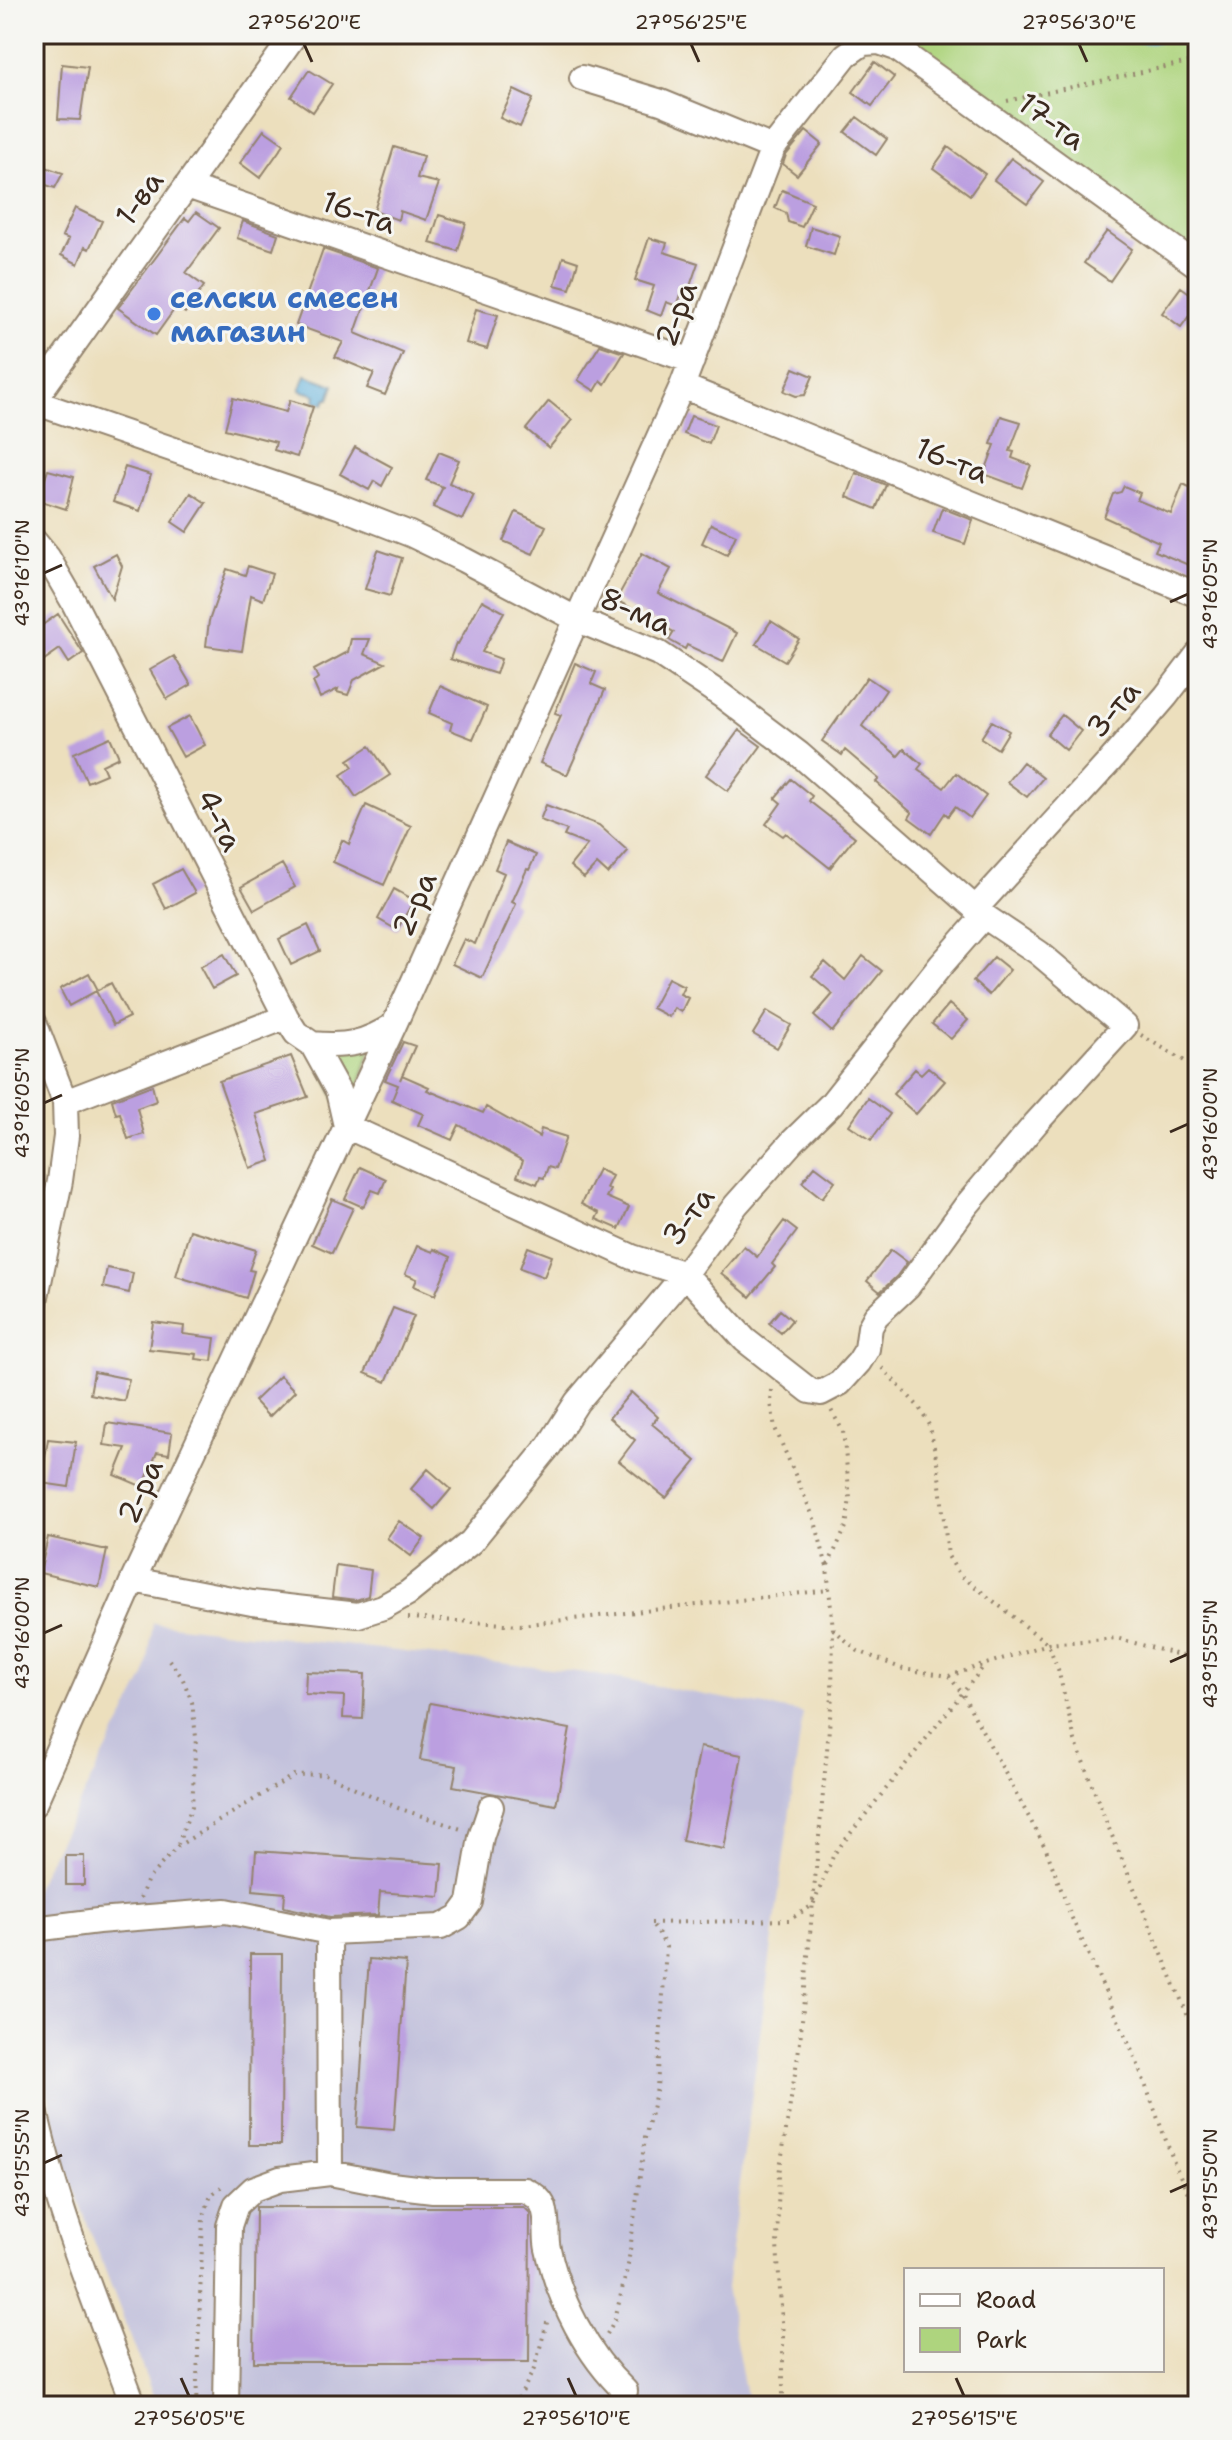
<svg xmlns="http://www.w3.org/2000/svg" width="1232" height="2440" font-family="'Shantell Sans',sans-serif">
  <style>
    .industrial { fill: #c2c1dc }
    .green { fill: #aed47e; stroke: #747f4e; stroke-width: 2 }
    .water { fill: #63b2dd; stroke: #4f6e7e; stroke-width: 2 }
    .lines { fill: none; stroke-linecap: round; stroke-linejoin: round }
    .stream { stroke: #63b2dd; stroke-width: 6 }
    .building { fill: #bb9fe0 }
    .minor-casing { stroke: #94846e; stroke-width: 28 }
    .path { stroke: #94846e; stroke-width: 4; stroke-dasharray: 2 6; stroke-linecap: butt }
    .minor { stroke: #fff; stroke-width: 24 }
    .ticks { fill: none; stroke: #3b2a1e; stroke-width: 3 }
    .shop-dot { fill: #3f7fe0; stroke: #f6f6f2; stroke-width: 3 }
    .labels { text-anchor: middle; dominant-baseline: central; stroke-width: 6; stroke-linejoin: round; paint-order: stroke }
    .street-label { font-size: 30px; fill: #3b2a1e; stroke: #f6f6f2 }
    .shop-label { font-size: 30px; font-weight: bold; fill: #366cbe; stroke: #f6f6f2; text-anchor: start }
    .neatline { fill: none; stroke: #3b2a1e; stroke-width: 3 }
    .ticks-label { font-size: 20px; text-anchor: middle; fill: #3b2a1e }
  </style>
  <rect width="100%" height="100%" fill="#f6f6f2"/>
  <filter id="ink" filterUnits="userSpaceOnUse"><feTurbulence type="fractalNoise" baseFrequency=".0125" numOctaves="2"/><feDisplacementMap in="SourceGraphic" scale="16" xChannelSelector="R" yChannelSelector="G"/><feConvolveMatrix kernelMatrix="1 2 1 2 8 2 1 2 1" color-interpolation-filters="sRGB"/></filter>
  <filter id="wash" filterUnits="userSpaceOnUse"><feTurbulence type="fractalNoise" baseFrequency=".006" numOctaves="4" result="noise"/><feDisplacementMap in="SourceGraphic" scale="32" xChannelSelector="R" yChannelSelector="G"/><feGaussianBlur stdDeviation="1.8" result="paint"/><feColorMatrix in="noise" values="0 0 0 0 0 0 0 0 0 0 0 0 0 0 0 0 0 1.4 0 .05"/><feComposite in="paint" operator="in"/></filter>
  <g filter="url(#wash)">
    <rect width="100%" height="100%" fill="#ecdfbd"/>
    <path class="industrial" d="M153 1623 586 1673 803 1713 726 2288 748 2406H157L62 2157 43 2069 34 2003V1890L146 1674Z"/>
    <path class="green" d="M889 34H1198V259Z
      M374 1038 346 1126 312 1044Z"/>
    <path class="water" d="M306 375 334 385 329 399H326L324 404 315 401 316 395 300 390Z"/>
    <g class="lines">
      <path class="stream" d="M1076 34 1152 41 1175 34"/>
    </g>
    <g id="blocks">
      <path class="building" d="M875 62 894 77 872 106 853 92Z
        M62 64 88 67 80 120 58 119Z
        M309 70 332 84 313 112 291 97Z
        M514 90 533 99 520 127 500 118Z
        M857 117 887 139 876 155 845 132Z
        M264 130 284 144 260 178 240 163Z
        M806 131 822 144 797 175 783 164 786 155Z
        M394 147 423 156 417 178 439 183 426 220 400 211 398 220 374 211Z
        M948 147 985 174 970 195 933 168Z
        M1011 158 1044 182 1027 204 994 180Z
        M34 163 63 173 55 188 34 181Z
        M782 190 813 203 802 227 788 222 786 213 775 208Z
        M75 208 102 221 89 249 85 247 78 264 61 255 69 239 62 236Z
        M196 212 219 228 186 273 204 286 185 313 176 307 156 335 118 308 185 218 189 221Z
        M439 215 466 223 458 251 430 243Z
        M243 221 278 234 273 250 237 238Z
        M811 227 840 236 834 255 806 246Z
        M1107 231 1132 249 1110 281 1084 263Z
        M649 238 667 243 664 252 698 263 689 289H683L677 306 666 302 661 316 646 310 654 286 635 280Z
        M323 249 378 268 355 333 403 353 385 395 367 388 374 373 335 357 343 342 296 325Z
        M563 257 578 262 570 289 555 285Z
        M1181 287 1198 299V303L1181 327 1162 313Z
        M476 309 498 315 487 349 466 343Z
        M600 345 624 353 605 384 601 381 595 391 578 380Z
        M794 368 813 376 805 395 796 396 784 391Z
        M233 398 286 412 290 400 313 407 297 457 274 450 276 442 225 429Z
        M549 401 572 420 549 448 526 429Z
        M691 416 716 425 709 444 684 434Z
        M1001 416 1021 422 1010 451 1014 452 1012 458 1031 465 1022 488 984 474 995 445 991 444Z
        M355 447 392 467 382 486 374 481 369 490 340 474Z
        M439 452 459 460 449 483 474 495 462 520 433 507 443 487 426 480Z
        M125 467 151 475 140 511 113 502Z
        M48 470 74 477 66 509 38 500Z
        M856 473 886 485 876 509 847 497Z
        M1183 484 1198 491V569L1155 551 1159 542 1104 517 1113 494 1121 492 1124 486 1140 493 1137 500 1171 514Z
        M191 493 206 503 187 532 172 522Z
        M942 508 973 520 965 544 933 533Z
        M516 512 546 526 533 554 503 541Z
        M711 524 736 535 727 555 702 543Z
        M378 550 402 558 390 596 365 589Z
        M642 553 671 569 658 593 737 633 723 662 687 645 685 649 669 640 674 632 616 600Z
        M116 554 122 566 112 599 94 566Z
        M248 566 272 574 263 600 251 595 242 651 206 646 209 621 227 569 245 575Z
        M482 600 504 612 482 652 501 659 496 674 450 659 456 643 458 644Z
        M58 614 83 653 69 663 60 649 34 667V631Z
        M771 621 799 639 785 661 756 644Z
        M351 639H370L364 654 385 663 354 680 348 695 337 692 338 689 320 698 313 682 318 678 314 670 348 652Z
        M174 656 191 685 167 699 150 670Z
        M575 663 596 672 591 684 605 690 567 775 540 763 561 715 555 713Z
        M867 677 886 690 862 726 898 756 904 749 922 764 918 769 944 788 956 773 986 796 970 818 955 807 948 816 945 813 931 834 909 818 912 813 876 782 879 779 845 750 842 755 822 741Z
        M440 686 487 707 473 739 450 730 452 723 429 713Z
        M1062 715 1081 731 1066 750 1047 734Z
        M190 716 205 745 183 757 167 728Z
        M992 721 1009 731 998 749 981 738Z
        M739 730 761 746 728 791 706 775Z
        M110 737 119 757 102 765 106 774 87 782 74 753Z
        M370 746 390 775 356 797 341 775 353 767 348 760Z
        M1023 762 1043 778 1027 797 1007 782Z
        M791 779 812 796 809 801 855 837 830 868 786 833 783 836 766 824 781 803 775 798Z
        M366 805 411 826 384 885 333 862 342 840 349 844Z
        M546 805 599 825 628 851 608 874 597 864 584 878 570 866 587 845 564 836 567 830 540 820Z
        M506 842 536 855 529 870 527 869 512 902 516 904 482 978 452 964 464 939 475 944 504 873 495 869Z
        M282 864 295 887 254 910 241 887Z
        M181 869 195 893 166 909 153 884Z
        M394 889 414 900 397 930 378 919Z
        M308 925 320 951 291 965 279 939Z
        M224 954 236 976 212 989 200 967Z
        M863 956 882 971 832 1032 814 1016 833 994 812 976 825 962 845 980Z
        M994 957 1010 970 989 995 973 981Z
        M89 973 98 990 69 1006 60 989Z
        M668 978 684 986 680 994 688 998 681 1012 674 1008 669 1017 652 1008Z
        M111 983 129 1017 113 1025 96 991Z
        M949 1004 968 1020 951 1039 932 1024Z
        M767 1011 791 1025 777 1048 753 1034Z
        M403 1042 415 1046 400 1080 402 1075 429 1087 427 1090 483 1113 486 1107 539 1137 541 1129 566 1137 555 1169 548 1167 544 1178 540 1177 537 1184 517 1176 523 1161 459 1125 452 1140 418 1125 423 1114 392 1100 398 1085 385 1080Z
        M291 1056 308 1097 256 1114 271 1161 250 1168 219 1081Z
        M928 1067 945 1081 916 1114 893 1094 915 1069 921 1074Z
        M152 1085 156 1101 137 1108 144 1134 128 1139 120 1113 116 1114 112 1100Z
        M868 1098 890 1114 871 1140 849 1125Z
        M815 1166 835 1181 822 1198 802 1182Z
        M360 1167 386 1179 380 1193 372 1190 363 1207 345 1199Z
        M598 1169 612 1176 606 1188 610 1190 606 1197 629 1207 619 1229 596 1219 599 1213 581 1204Z
        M332 1199 353 1208 332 1253 312 1244Z
        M784 1221 797 1231 772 1264 775 1267 750 1297 721 1273 744 1246 757 1257Z
        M190 1230 256 1250 249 1270 254 1271 246 1298 176 1276Z
        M417 1246 433 1252 434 1249 451 1257 435 1295 414 1286 417 1279 405 1274Z
        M528 1247 552 1256 544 1277 520 1268Z
        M891 1250 907 1262 897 1276 880 1292 867 1281Z
        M107 1268 133 1273 129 1293 103 1287Z
        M393 1308 414 1316 386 1382 365 1373Z
        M780 1310 792 1320 781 1333 769 1323Z
        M153 1322 184 1326 183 1334 215 1338 212 1361 196 1359 197 1354 149 1349Z
        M94 1372 129 1379 124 1401 90 1394Z
        M280 1376 295 1391 269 1417 254 1401Z
        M631 1392 658 1417 652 1424 696 1461 666 1498 619 1461 635 1440 609 1418Z
        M107 1423 172 1433 169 1454 157 1452 143 1487 115 1475 126 1448 104 1445Z
        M48 1439 76 1442 69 1487 41 1483Z
        M428 1469 451 1489 434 1509 411 1489Z
        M399 1521 424 1538 411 1556 387 1538Z
        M48 1537 107 1550 99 1587 40 1573Z
        M336 1565 371 1570 368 1596 356 1600 332 1597Z
        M306 1672 365 1674 363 1719 343 1718 344 1696 305 1694Z
        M430 1703 570 1729 556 1805 453 1786 457 1766 420 1760Z
        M700 1747 742 1755 724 1849 682 1841Z
        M256 1851 443 1864 440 1897 380 1892 378 1915 330 1917 284 1907 285 1893 253 1890Z
        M66 1856H84V1885H66Z
        M250 1954H282L281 2145H249Z
        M369 1959 406 1962 394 2130 357 2127Z
        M256 2207H524L530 2213 529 2362H254Z"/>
    </g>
  </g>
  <g filter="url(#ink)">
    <use href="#blocks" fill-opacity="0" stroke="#94846e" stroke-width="2"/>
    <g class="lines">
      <g class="minor-casing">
        <path id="minor" d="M582 78 661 102 773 148
          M187 186 692 361
          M682 386 1198 595
          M34 400 295 34
          M34 402 341 507 410 534 464 560 578 620 658 653 721 695 799 754 984 916 1039 953 1125 1026 1036 1123 966 1206 908 1286 876 1316 870 1327 867 1349 859 1362 840 1383 821 1393 810 1391 745 1340 685 1274 577 1402 549 1446 471 1542 408 1593 383 1607 358 1615 252 1603 133 1580
          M34 541 48 558 74 603 286 1017 296 1033 312 1044 338 1091 346 1126
          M975 909 1110 761 1166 696 1198 654
          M34 1022 65 1102 66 1136 60 1181 34 1306
          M312 1044C346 1047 365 1044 394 1025
          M65 1102 286 1017
          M346 1126 632 1257 685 1274 736 1205 793 1141 831 1104 941 965 984 916
          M34 1804 133 1580 394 1025 682 386 773 148 846 55 863 43 879 42 896 48 1198 266
          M34 1929 98 1921 226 1911 329 1932 441 1927 459 1917 470 1902 481 1837 491 1807
          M329 1932 330 2173
          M34 2106C56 2209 97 2307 134 2406
          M226 2406 229 2226 236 2205 253 2189 280 2179 330 2173 391 2185 433 2190H525C535 2195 543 2200 545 2212 548 2224 545 2237 548 2249 559 2300 587 2355 625 2391"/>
      </g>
      <path class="path" d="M1007 101 1198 60
        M1141 1035 1198 1069
        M882 1368 919 1407 930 1427 938 1467 948 1556 959 1574 1048 1644 1058 1669 1075 1740 1105 1819 1198 2040
        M772 1390 771 1403 775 1428 815 1521 827 1567 833 1629 832 1696 800 2042 779 2174 777 2245 783 2337V2406
        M828 1565 846 1527 850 1498 843 1431 831 1410
        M408 1618 520 1625 829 1590
        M833 1629 858 1651 903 1669 949 1676 1048 1644 1116 1638 1198 1660
        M169 1660 182 1677 192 1702 196 1737 192 1806 178 1844
        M949 1676 962 1693 1046 1849 1071 1916 1137 2062 1175 2165 1198 2214
        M140 1898 148 1879 178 1846 294 1775 325 1774 398 1808 461 1829
        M651 1923 789 1920 813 1905 834 1854 984 1666
        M607 2334 615 2319 628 2265 645 2138 657 2088 666 1947 658 1932 651 1923
        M196 2406 203 2218 211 2195 221 2187
        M515 2406 534 2369 548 2319"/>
      <use href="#minor" class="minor"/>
    </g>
  </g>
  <path class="ticks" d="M304 44 312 62M691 44 699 62M1079 44 1087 62M44 573 62 565M1170 602 1188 594M44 1103 62 1095M1170 1132 1188 1124M44 1633 62 1625M1170 1662 1188 1654M44 2163 62 2155M1170 2192 1188 2184M181 2378 189 2396M568 2378 576 2396M956 2378 964 2396"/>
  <circle class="shop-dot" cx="154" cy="314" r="8"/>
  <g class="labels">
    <g class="street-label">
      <text transform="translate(1052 121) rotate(36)">17-та</text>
      <text transform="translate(139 198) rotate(-54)">1-ва</text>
      <text transform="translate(359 212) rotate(19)">16-та</text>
      <text transform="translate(676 314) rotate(-69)">2-ра</text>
      <text transform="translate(952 460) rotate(22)">16-та</text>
      <text transform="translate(636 611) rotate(24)">8-ма</text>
      <text transform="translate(1113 709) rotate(-49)">3-та</text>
      <text transform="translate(220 820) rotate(63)">4-та</text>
      <text transform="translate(414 904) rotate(-66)">2-ра</text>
      <text transform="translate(688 1216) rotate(-53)">3-та</text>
      <text transform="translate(140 1491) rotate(-65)">2-ра</text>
    </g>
    <g class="shop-label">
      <text x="170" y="297">селски смесен<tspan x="170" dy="34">магазин</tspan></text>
    </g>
  </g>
  <rect width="1232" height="2440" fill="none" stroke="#f6f6f2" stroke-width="88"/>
  <rect x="904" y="2268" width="260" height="104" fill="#f6f6f2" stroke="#aba49d" stroke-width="2"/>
  <rect x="920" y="2294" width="40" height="12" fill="#ffffff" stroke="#aba49d" stroke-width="2"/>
  <text x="976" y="2308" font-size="24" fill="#3b2a1e">Road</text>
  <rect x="920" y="2328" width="40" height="24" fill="#aed47e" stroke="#aba49d" stroke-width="2"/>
  <text x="976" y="2348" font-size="24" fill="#3b2a1e">Park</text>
  <rect x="44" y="44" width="1144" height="2352" class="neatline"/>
  <g class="ticks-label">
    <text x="304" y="29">27°56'20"E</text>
    <text x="691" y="29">27°56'25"E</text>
    <text x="1079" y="29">27°56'30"E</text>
    <text transform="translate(22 573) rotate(-90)" y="7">43°16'10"N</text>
    <text transform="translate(1210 594) rotate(-90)" y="7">43°16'05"N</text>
    <text transform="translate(22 1103) rotate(-90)" y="7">43°16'05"N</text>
    <text transform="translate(1210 1124) rotate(-90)" y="7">43°16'00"N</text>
    <text transform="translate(22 1633) rotate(-90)" y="7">43°16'00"N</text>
    <text transform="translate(1210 1654) rotate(-90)" y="7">43°15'55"N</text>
    <text transform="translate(22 2163) rotate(-90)" y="7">43°15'55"N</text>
    <text transform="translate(1210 2184) rotate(-90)" y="7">43°15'50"N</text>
    <text x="189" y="2425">27°56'05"E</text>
    <text x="576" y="2425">27°56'10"E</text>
    <text x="964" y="2425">27°56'15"E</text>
  </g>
</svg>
